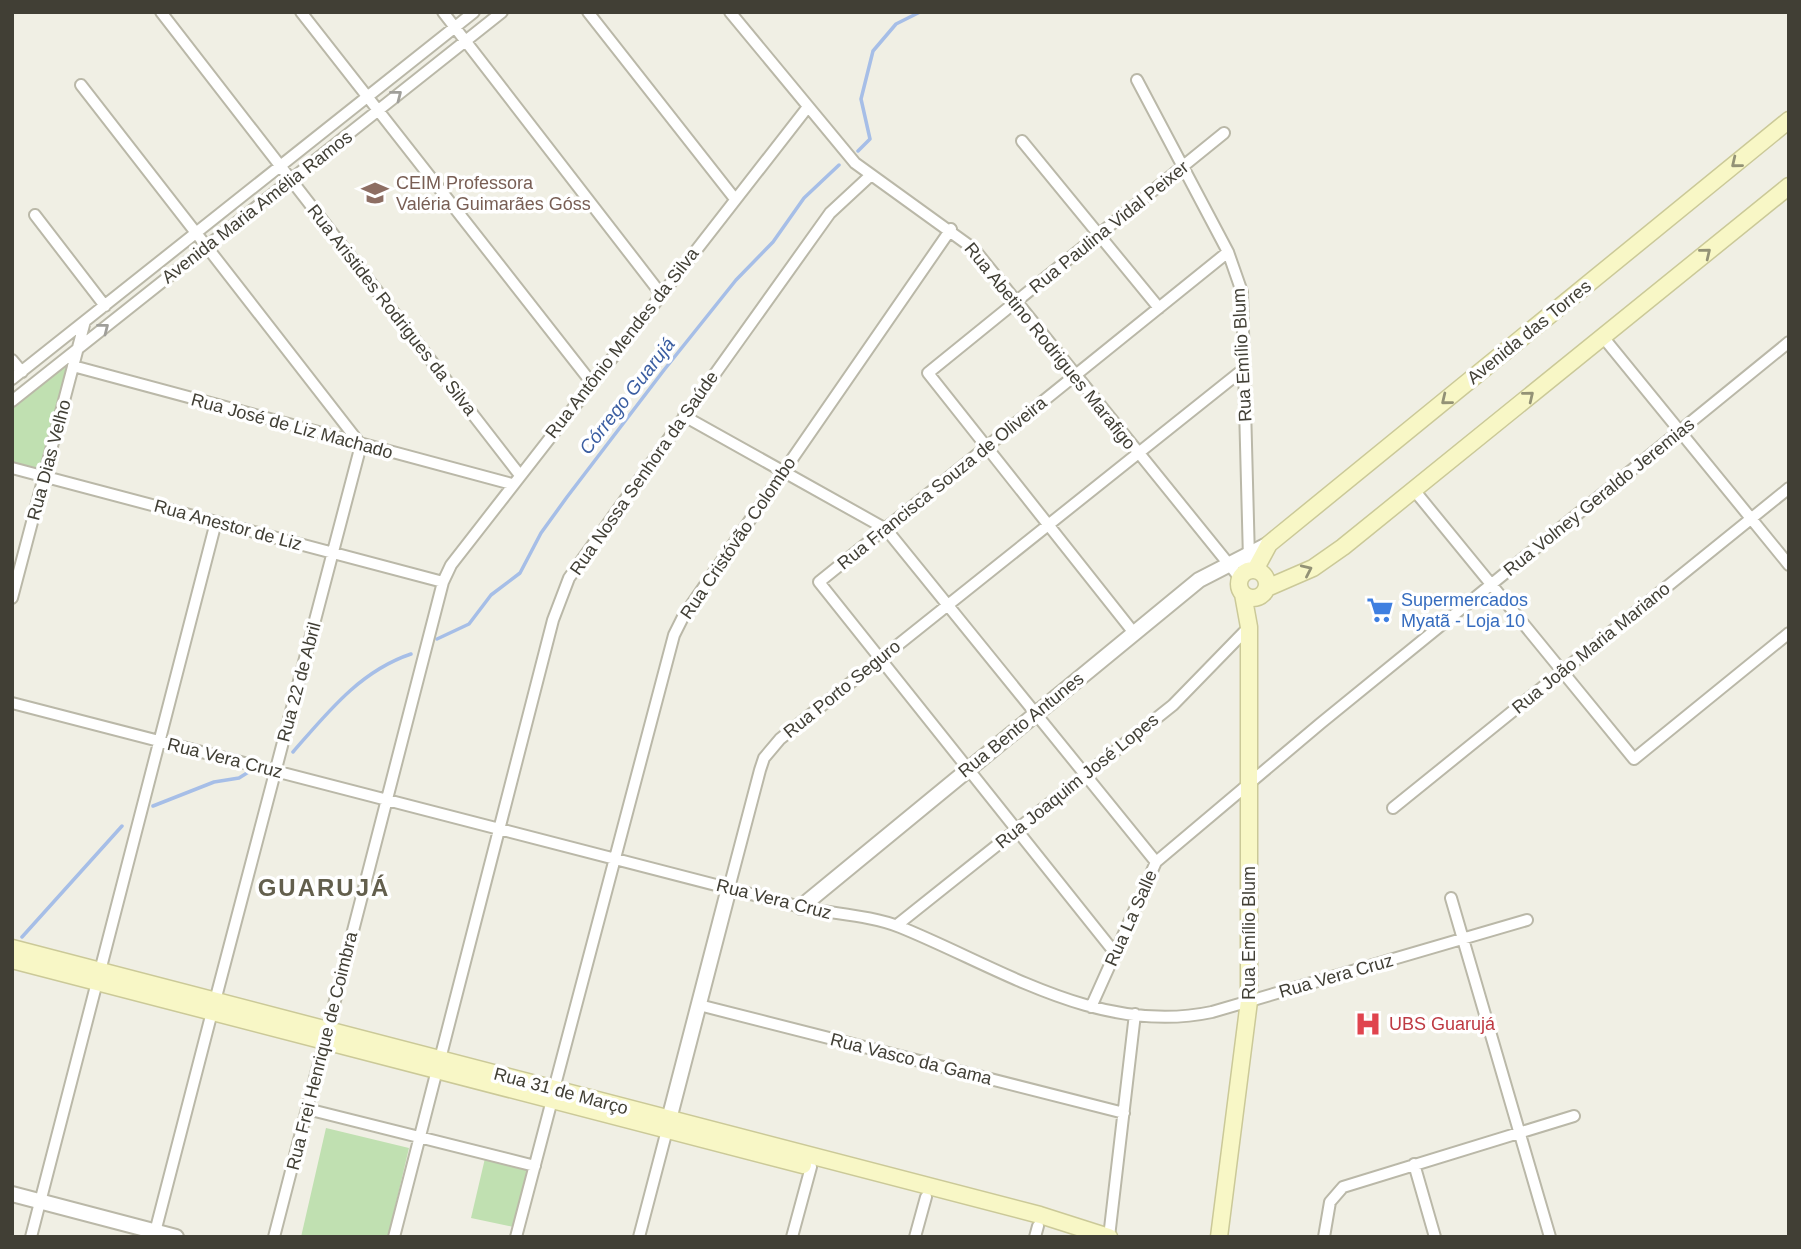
<svg xmlns="http://www.w3.org/2000/svg" width="1801" height="1249" font-family="Helvetica,sans-serif">
  <style>
    .green { fill: #c0e0b1 }
    .lines { fill: none; stroke-linecap: round; stroke-linejoin: round }
    .stream { stroke: #a6bee7; stroke-width: 3.5 }
    .minor-casing { stroke: #bab8a8; stroke-width: 14 }
    .tertiary-casing { stroke: #bab8a8; stroke-width: 18 }
    .secondary-casing { stroke: #cbc998; stroke-width: 19 }
    .minor { stroke: #fff; stroke-width: 10 }
    .tertiary { stroke: #fff; stroke-width: 14 }
    .secondary { stroke: #f8f7c6; stroke-width: 16 }
    .oneway { stroke: #a09f9a }
    .oneway2 { stroke: #939276 }
    .labels { text-anchor: middle; dominant-baseline: central; stroke-width: 7; stroke-linejoin: round; paint-order: stroke }
    .education-label { font-size: 18px; fill: #785e54; stroke: #fff; text-anchor: start }
    .street-label { font-size: 18px; fill: #413f35; stroke: #fff }
    .shop-label { font-size: 18px; fill: #366cbe; stroke: #fff; text-anchor: start }
    .health-label { font-size: 18px; fill: #be3a42; stroke: #fff; text-anchor: start }
    .water-label { font-size: 19px; font-style: italic; fill: #3b5ea1; stroke: #fff }
    .district-label { font-size: 24px; font-weight: bold; letter-spacing: 2px; fill: #635f4d; stroke: #fff }
  </style>
  <rect width="100%" height="100%" fill="#f0efe4"/>
  <path class="green" d="M78 349 44 476 12 468V401Z
    M326 1128 409 1148 388 1237H301Z
    M486 1154 535 1166 518 1228 471 1218Z"/>
  <g class="lines">
    <path class="stream" d="M858 151 870 139 861 99 873 51 896 24 920 12
      M437 639 469 624 491 595 520 573 541 533 567 497 664 370 736 280 773 242 804 198 839 165
      M293 752C327 713 360 671 411 654
      M153 806 214 782 239 778 247 773
      M22 937 122 826"/>
    <g class="minor-casing">
      <path id="minor" d="M161 12 519 474
        M301 12 591 382
        M443 12 661 294
        M588 12 735 199
        M730 12 855 163 974 249 1240 578
        M1137 80 1228 252 1242 292 1249 559
        M81 85 361 445 215 1001
        M1022 141 1159 308
        M35 215 105 306
        M1603 337 1789 565
        M12 360 22 372
        M73 366 512 484
        M12 379 474 12
        M12 401 502 12
        M684 416 886 529 1156 862
        M12 468 443 582
        M1414 490 1634 759 1789 633
        M12 598 85 321
        M1134 633 928 373 1224 133
        M12 703 801 907C832 914 870 915 900 927 999 967 1099 1036 1212 1012L1527 920
        M1393 808 1789 488
        M729 888 760 770 764 758 780 739 1245 368
        M1451 898 1550 1237
        M897 925 1173 705 1249 627
        M1115 953 819 582 1228 252
        M100 971 216 522
        M699 1005 1124 1113
        M1091 1007 1156 862 1321 723 1789 342
        M440 1059 553 620 569 578 830 213 871 175
        M554 1089 674 635 683 617 951 229
        M307 1109 535 1166
        M1414 1164 1435 1237
        M154 1236 212 1012
        M31 1237 97 982
        M274 1237 443 582 451 565 807 108
        M394 1237 437 1070
        M516 1237 552 1100
        M639 1237 667 1130
        M792 1237 811 1167
        M915 1237 926 1197
        M1035 1237 1038 1226
        M1109 1237 1135 1014
        M1324 1237 1330 1202 1343 1187 1574 1116"/>
    </g>
    <g class="tertiary-casing">
      <path id="tertiary" d="M801 907 1199 580 1269 544
        M667 1127 729 888
        M12 1194 176 1237"/>
    </g>
    <g class="secondary-casing">
      <path id="secondary" d="M1239 584a14 14 0 1 1 28 0a14 14 0 1 1-28 0Z
        M1255 570 1269 544 1789 120
        M1267 588 1313 568 1343 547 1789 186
        M12 948 1040 1215 1109 1237
        M12 960 803 1165
        M1219 1237 1249 1001V627L1243 594"/>
    </g>
    <use href="#minor" class="minor"/>
    <use href="#tertiary" class="tertiary"/>
    <use href="#secondary" class="secondary"/>
  </g>
  <defs><path id="oneway-chevron" d="M-2-3.5L2.5 0L-2 3.5" fill="none" stroke-width="1.6" stroke-linecap="round" stroke-linejoin="round" transform="scale(1.75)"/></defs>
  <g class="oneway">
    <use href="#oneway-chevron" transform="translate(397 95) rotate(-38)"/>
    <use href="#oneway-chevron" transform="translate(104 328) rotate(-38)"/>
  </g>
  <g class="oneway2">
    <use href="#oneway-chevron" transform="translate(1736 163) rotate(141)"/>
    <use href="#oneway-chevron" transform="translate(1706 253) rotate(-39)"/>
    <use href="#oneway-chevron" transform="translate(1529 396) rotate(-39)"/>
    <use href="#oneway-chevron" transform="translate(1446 400) rotate(141)"/>
    <use href="#oneway-chevron" transform="translate(1307 570) rotate(-25)"/>
  </g>
  <defs>
    <g id="school-bare" transform="scale(2.1)"><path d="M0-5L7-2L0 1L-7-2ZM-4 1L0 2.5L4 1V4Q0 6-4 4Z" fill="#8d6e63" stroke="#fff" stroke-width="2.5" paint-order="stroke"/></g>
    <g id="supermarket-bare" transform="scale(2.1)"><path d="M-6-5.5h2.5l.6 2H6L4.5 2H-2.5L-4.4-4H-6ZM-1.5 3.2a1.3 1.3 0 1 0 .1 0ZM3 3.2a1.3 1.3 0 1 0 .1 0Z" fill="#3f7fe0" stroke="#fff" stroke-width="2.5" paint-order="stroke"/></g>
    <g id="hospital-bare" transform="scale(2.1)"><path d="M-5-5h3v3.5h4V-5h3V5h-3V1.5h-4V5h-3Z" fill="#e0444e" stroke="#fff" stroke-width="2.5" paint-order="stroke"/></g>
  </defs>
  <g fill-rule="evenodd">
    <use href="#school-bare" x="375" y="193"/>
    <use href="#supermarket-bare" x="1380" y="610"/>
    <use href="#hospital-bare" x="1368" y="1024"/>
  </g>
  <g class="labels">
    <g class="education-label">
      <text x="396" y="183">CEIM Professora<tspan x="396" dy="21">Valéria Guimarães Góss</tspan></text>
    </g>
    <g class="street-label">
      <text transform="translate(257 207) rotate(-38)">Avenida Maria Amélia Ramos</text>
      <text transform="translate(1109 227) rotate(-39)">Rua Paulina Vidal Peixer</text>
      <text transform="translate(392 310) rotate(52)">Rua Aristides Rodrigues da Silva</text>
      <text transform="translate(1529 332) rotate(-39)">Avenida das Torres</text>
      <text transform="translate(622 343) rotate(-52)">Rua Antônio Mendes da Silva</text>
      <text transform="translate(1050 346) rotate(51)">Rua Abetino Rodrigues Marafigo</text>
      <text transform="translate(1242 355) rotate(-93)">Rua Emílio Blum</text>
      <text transform="translate(292 426) rotate(15)">Rua José de Liz Machado</text>
      <text transform="translate(49 460) rotate(-75)">Rua Dias Velho</text>
      <text transform="translate(644 473) rotate(-55)">Rua Nossa Senhora da Saúde</text>
      <text transform="translate(942 483) rotate(-39)">Rua Francisca Souza de Oliveira</text>
      <text transform="translate(1599 497) rotate(-39)">Rua Volney Geraldo Jeremias</text>
      <text transform="translate(228 525) rotate(15)">Rua Anestor de Liz</text>
      <text transform="translate(738 538) rotate(-56)">Rua Cristóvão Colombo</text>
      <text transform="translate(1591 648) rotate(-39)">Rua João Maria Mariano</text>
      <text transform="translate(299 682) rotate(-75)">Rua 22 de Abril</text>
      <text transform="translate(842 689) rotate(-39)">Rua Porto Seguro</text>
      <text transform="translate(1021 725) rotate(-39)">Rua Bento Antunes</text>
      <text transform="translate(225 758) rotate(14)">Rua Vera Cruz</text>
      <text transform="translate(1077 781) rotate(-39)">Rua Joaquim José Lopes</text>
      <text transform="translate(774 899) rotate(14)">Rua Vera Cruz</text>
      <text transform="translate(1131 918) rotate(-66)">Rua La Salle</text>
      <text transform="translate(1249 933) rotate(-90)">Rua Emílio Blum</text>
      <text transform="translate(1336 976) rotate(-16)">Rua Vera Cruz</text>
      <text transform="translate(322 1051) rotate(-76)">Rua Frei Henrique de Coimbra</text>
      <text transform="translate(911 1059) rotate(14)">Rua Vasco da Gama</text>
      <text transform="translate(561 1091) rotate(15)">Rua 31 de Março</text>
    </g>
    <g class="shop-label">
      <text x="1401" y="600">Supermercados<tspan x="1401" dy="21">Myatã - Loja 10</tspan></text>
    </g>
    <g class="health-label">
      <text x="1389" y="1024">UBS Guarujá</text>
    </g>
    <g class="water-label">
      <text transform="translate(627 396) rotate(-52)">Córrego Guarujá</text>
    </g>
    <g class="district-label">
      <text x="324" y="887">GUARUJÁ</text>
    </g>
  </g>
  <rect width="1801" height="1249" fill="none" stroke="#413f35" stroke-width="28"/>
</svg>
